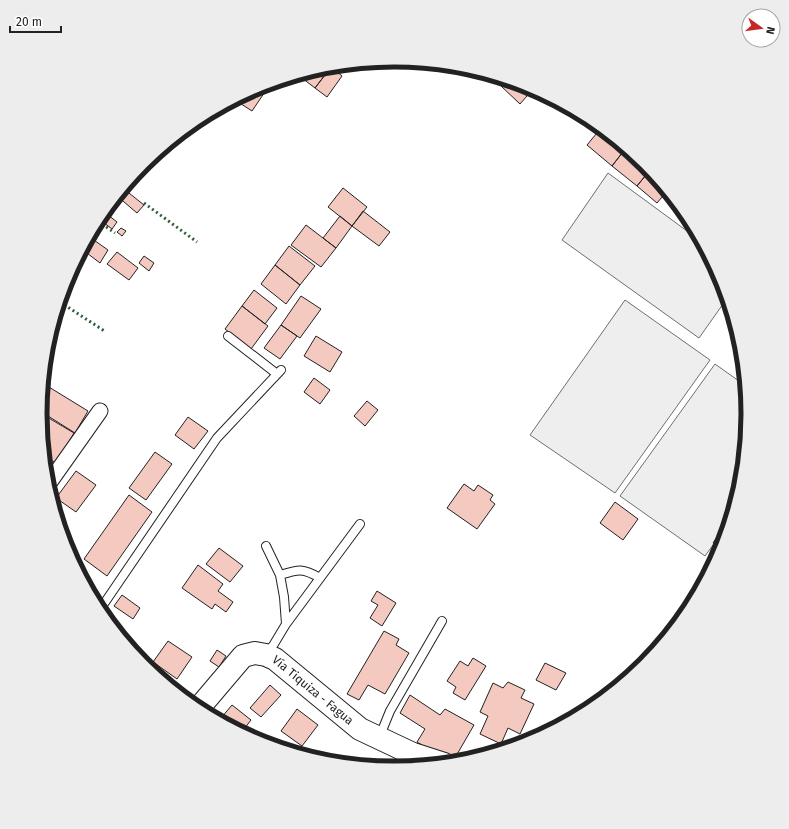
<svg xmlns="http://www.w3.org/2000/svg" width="789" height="829" font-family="'Fira Sans',sans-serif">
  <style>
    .green { fill: #eee; stroke: #6f6f6f }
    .building { fill: #f3c9c0; stroke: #222 }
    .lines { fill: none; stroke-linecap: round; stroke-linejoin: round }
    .lane-casing { stroke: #222; stroke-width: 10 }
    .street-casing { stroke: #222; stroke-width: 17 }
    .secondary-casing { stroke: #222; stroke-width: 24 }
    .lane { stroke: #fff; stroke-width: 8 }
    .street { stroke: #fff; stroke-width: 15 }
    .secondary { stroke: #fff; stroke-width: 22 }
    .hedge { stroke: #2f5e38; stroke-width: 3; stroke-dasharray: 2 3; stroke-linecap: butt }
    .labels { text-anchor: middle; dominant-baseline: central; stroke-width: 3; stroke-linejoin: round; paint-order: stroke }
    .street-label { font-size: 12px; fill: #222; stroke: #fff }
    .rim { fill: none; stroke: #222; stroke-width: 5 }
  </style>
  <rect width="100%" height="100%" fill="#fff"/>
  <path class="green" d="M608 173 702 242 722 279 728 297 699 338 562 240Z
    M625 300 710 360 615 493 530 435Z
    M715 364 746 386 749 415 742 484 732 519 705 556 620 496Z"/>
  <path class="building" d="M331 67 342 76 327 97 315 88Z
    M317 69 325 75 315 88 298 75Z
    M507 80 530 87 533 89 520 104 501 86Z
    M271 83 252 111 235 100 259 87Z
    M601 128 626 148 612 166 587 145Z
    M626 148 645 164 650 170 637 186 612 166Z
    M650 170 667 191 657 203 637 186Z
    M343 188 367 207 352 226 328 207Z
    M124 189 144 205 137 213 117 196Z
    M363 211 390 232 379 246 352 226Z
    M108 215 117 222 112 229 103 222Z
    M340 216 352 226 336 248 323 238Z
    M306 225 336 248 321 267 291 245Z
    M121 228 126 231 122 236 117 232Z
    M91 238 108 250 100 263 83 250Z
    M289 246 315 266 300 285 275 265Z
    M117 252 138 268 129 280 107 264Z
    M144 256 154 263 149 271 139 263Z
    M275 265 300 285 286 304 261 284Z
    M254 290 277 308 265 324 242 306Z
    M301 296 321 309 300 338 281 325Z
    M242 306 268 326 251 349 225 329Z
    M281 325 297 336 280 359 264 348Z
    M316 336 342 352 330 372 304 356Z
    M314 378 330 390 320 404 304 392Z
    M44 384 88 411 75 433 40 411Z
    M367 401 378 410 365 426 354 416Z
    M42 414 74 433 56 463 44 456 40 417Z
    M188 417 208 431 194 449 175 435Z
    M155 452 172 464 146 500 129 488Z
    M76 471 96 485 76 512 56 498Z
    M464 484 474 491 478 485 493 495 490 500 495 504 477 529 447 508Z
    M129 495 152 512 107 576 84 559Z
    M615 502 638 519 623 540 600 523Z
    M721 531 727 535 722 550 713 543Z
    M219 548 243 566 230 582 206 564Z
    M198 565 223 584 218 591 233 602 226 612 215 604 212 609 182 588Z
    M377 591 396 603 382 626 370 618 378 605 371 601Z
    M122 595 140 608 133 619 114 606Z
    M384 631 399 639 396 645 409 653 385 694 368 685 359 700 347 694Z
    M168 641 192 657 177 679 153 662Z
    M217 650 226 656 219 667 210 661Z
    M473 658 486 666 465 700 453 693 456 687 447 681 460 661 468 666Z
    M545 663 566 673 556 690 536 680Z
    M508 682 525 690 521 698 534 704 520 734 508 728 501 744 480 734 488 716 480 712 493 683 503 688Z
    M270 685 281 695 261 717 250 708Z
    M410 695 440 715 445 709 474 725 452 763 417 742 425 729 400 713Z
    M591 700 598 704 589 711 585 709Z
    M232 705 251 720 241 733 221 718Z
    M297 709 318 725 302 746 281 731Z"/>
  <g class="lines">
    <g class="lane-casing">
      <path id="lane" d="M228 336 277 374
        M266 546 280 575 284 597 286 624 274 644 267 654
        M280 575C299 569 303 568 320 578
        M99 611 217 438 281 370
        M286 624 360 524
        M379 738 390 711 442 621"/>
    </g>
    <g class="street-casing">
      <path id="street" d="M47 486 100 411
        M404 768 413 754"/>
    </g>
    <g class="secondary-casing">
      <g id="secondary">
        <path id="s1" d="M198 709 243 656 255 653 266 655 275 659 360 729 413 754 444 764"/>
      </g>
    </g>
    <use href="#lane" class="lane"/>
    <use href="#street" class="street"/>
    <use href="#secondary" class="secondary"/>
    <path class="hedge" d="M144 203 197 242
      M98 221 115 233
      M60 302 106 332"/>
  </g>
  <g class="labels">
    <g class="street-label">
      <text stroke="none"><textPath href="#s1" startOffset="152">Vía Tiquiza - Fagua</textPath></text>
    </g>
  </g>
  <path d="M0 0H789V829H0ZM47 414a347 347 0 1 1 694 0a347 347 0 1 1-694 0Z" fill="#ededed" fill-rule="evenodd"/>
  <path class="rim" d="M47 414a347 347 0 1 1 694 0a347 347 0 1 1-694 0Z"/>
  <g transform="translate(761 28) rotate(104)"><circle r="19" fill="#ffffff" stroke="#a7a7a7"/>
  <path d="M0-3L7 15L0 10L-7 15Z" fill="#c62828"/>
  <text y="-6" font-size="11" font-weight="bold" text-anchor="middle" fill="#222222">N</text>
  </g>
  <path d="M10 26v6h51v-6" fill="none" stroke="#222222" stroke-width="2"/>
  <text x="16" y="26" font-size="12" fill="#222222" stroke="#ffffff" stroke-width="3" paint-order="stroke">20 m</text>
</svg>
